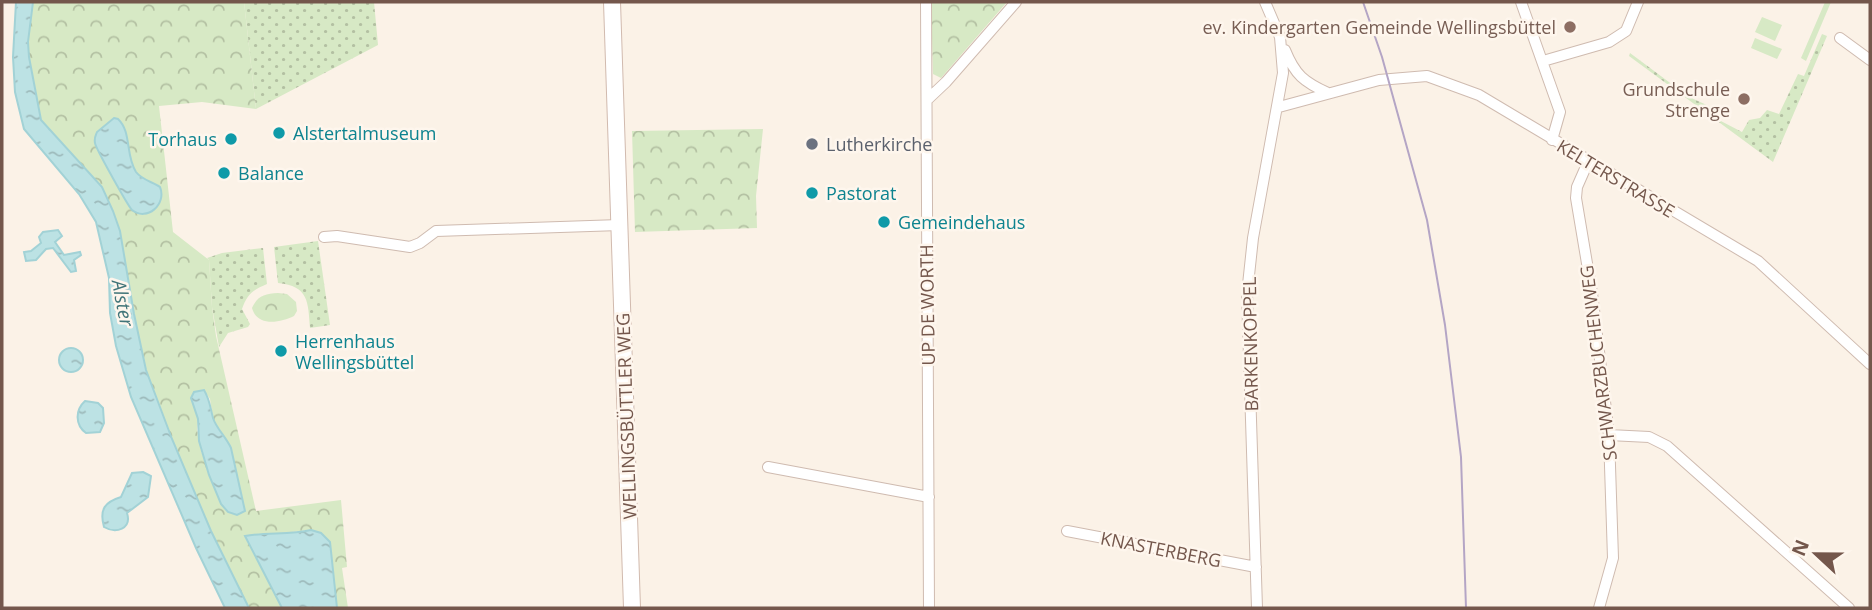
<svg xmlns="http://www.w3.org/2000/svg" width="1872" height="610" font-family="'Open Sans',sans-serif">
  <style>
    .grass { fill: url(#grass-dots) }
    .park { fill: url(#park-crowns); fill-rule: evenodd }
    .pitch { fill: #d7e9c5 }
    .water { fill: url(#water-ripples); stroke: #a2d2d6; stroke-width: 2 }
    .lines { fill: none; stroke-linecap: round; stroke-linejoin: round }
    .street-casing { stroke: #cfbbb0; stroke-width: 12 }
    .secondary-casing { stroke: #d1baae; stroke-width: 18 }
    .street { stroke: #fff; stroke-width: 10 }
    .secondary { stroke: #fff; stroke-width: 16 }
    .tram { stroke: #b4a5c5; stroke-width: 2 }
    .education-dot { fill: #8d6e63; stroke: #fef6ed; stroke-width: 2.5 }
    .culture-dot { fill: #0f9aa8; stroke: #fef6ed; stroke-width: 2.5 }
    .worship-dot { fill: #6b7280; stroke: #fef6ed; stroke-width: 2.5 }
    .labels { text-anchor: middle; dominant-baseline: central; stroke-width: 5; stroke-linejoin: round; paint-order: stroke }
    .education-label { font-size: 18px; fill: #785e54; stroke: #fef6ed; text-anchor: end }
    .culture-label { font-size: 18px; fill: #0d838f; stroke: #fef6ed; text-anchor: start }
    .worship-label { font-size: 18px; fill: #5b616d; stroke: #fef6ed; text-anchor: start }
    .street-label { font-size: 18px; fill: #74574c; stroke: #fef6ed }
    .water-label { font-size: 19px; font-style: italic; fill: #407478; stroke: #fef6ed }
  </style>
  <defs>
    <pattern id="grass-dots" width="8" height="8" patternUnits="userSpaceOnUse" patternTransform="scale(1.75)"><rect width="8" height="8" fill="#d7e9c5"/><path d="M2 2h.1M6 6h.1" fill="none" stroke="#b3c0a2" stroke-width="1.8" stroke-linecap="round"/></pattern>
    <pattern id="park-crowns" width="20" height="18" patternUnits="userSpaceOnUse" patternTransform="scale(1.75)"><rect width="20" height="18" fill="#d7e9c5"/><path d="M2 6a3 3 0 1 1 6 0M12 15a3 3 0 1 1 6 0" fill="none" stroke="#b3c0a2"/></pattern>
    <pattern id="water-ripples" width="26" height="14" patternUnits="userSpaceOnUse" patternTransform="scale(1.75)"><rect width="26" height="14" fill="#bce2e4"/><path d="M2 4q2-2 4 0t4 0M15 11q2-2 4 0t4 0" fill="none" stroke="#9dbabb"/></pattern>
  </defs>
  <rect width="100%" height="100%" fill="#fbf2e7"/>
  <path class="grass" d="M244 2H374L378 45 256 109Z
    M1822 34 1827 36 1773 162 1629 56 1630 53 1689 97 1720 111 1717 119 1742 132 1749 120 1760 118 1767 110 1779 114 1798 74 1804 76Z
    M318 241 330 325 310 328C308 302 309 286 278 283L274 247Z
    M263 248 267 284C253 290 247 294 242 309L250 324 248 327 228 333 219 347 212 307 209 260 207 258 222 253Z"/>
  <path class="park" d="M16 2H244L256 109 202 102 159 106 173 232 209 260 212 307 216 336 256 511 341 500 347 567 342 568 348 608H337L330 542 311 530 245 537 282 608H225L196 548 131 397 116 346 110 313 109 278 96 222 79 194 24 129 15 92 13 57ZM106 126 127 134C127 148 128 166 140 176 146 181 154 183 160 187L162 193 160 202 121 194 110 169 95 144 97 132ZM204 390 210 399 213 419 231 448 233 462 221 504 201 451 197 429 198 419 191 397Z
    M931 2H1007L941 78 933 74Z
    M763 129 756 196 757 228 635 232 632 131Z
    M278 293 287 294 296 302 297 311 294 316C280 323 257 327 252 308 258 295 265 294 278 293Z"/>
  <path class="pitch" d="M1825 2H1831L1806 61 1801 58Z
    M1762 17 1782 25 1775 41 1755 32Z
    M1755 38 1782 49 1777 59 1751 48Z"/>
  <path class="water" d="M16 2H33L28 42 29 57 41 120 102 187 113 211 120 231 134 314 146 370 172 439 211 531 249 608H225L196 548 131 397 116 346 110 313 109 278 96 222 79 194 24 129 15 92 13 57Z
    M114 118 118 119C132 132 125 155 136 172 142 180 153 182 160 187 167 204 147 222 132 210 128 206 95 147 95 143 94 138 95 137 97 132Z
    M58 230 62 236 55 242 64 255 80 252 81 255 74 260 76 271 71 272 53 248 46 249 36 260 26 261 24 252 31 251 41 243 39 237 43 232Z
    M59 360a12 12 0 1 1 24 0a12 12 0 1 1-24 0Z
    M204 390C210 400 210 407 213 418 216 428 226 437 231 448L245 511 237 515 228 512 221 504 209 475 199 441 198 419 191 398 194 392Z
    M85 401 98 403 103 408 104 423 100 432 86 433C75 425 75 410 85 401Z
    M143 472 151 476 148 497 127 513C132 529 116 534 104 527 99 509 105 502 121 497L132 473Z
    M311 530 321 533 330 542 337 608H282L245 536C267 532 289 535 311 530Z"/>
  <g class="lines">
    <g class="street-casing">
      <path id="street" d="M926 2 929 608
        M1521 2 1560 112 1552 140
        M1840 38 1870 60
        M1285 50C1295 75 1304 82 1328 93
        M1543 61 1609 42 1626 31 1638 2
        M928 99 946 82 1016 2
        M1279 107 1379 80 1427 76 1479 95 1758 261 1870 364
        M1588 162 1577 187 1576 198 1592 293 1609 435 1613 558 1599 608
        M324 237 337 236 410 247 420 243 436 231 620 225
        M1609 435 1649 437 1667 446 1849 608
        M768 467 929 497
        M1067 531 1256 567
        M1257 608 1247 294 1253 238 1283 73 1280 37 1265 2"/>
    </g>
    <g class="secondary-casing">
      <path id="secondary" d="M612 2 632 608"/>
    </g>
    <use href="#street" class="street"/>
    <use href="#secondary" class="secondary"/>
    <path class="tram" d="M1363 2 1382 57 1427 220 1445 325 1461 457 1466 608"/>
  </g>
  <g class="education-dot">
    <circle cx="1570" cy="27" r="7"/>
    <circle cx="1744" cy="99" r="7"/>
  </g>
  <g class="culture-dot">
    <circle cx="279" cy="133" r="7"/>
    <circle cx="231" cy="139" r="7"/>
    <circle cx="224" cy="173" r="7"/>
    <circle cx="812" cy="193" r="7"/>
    <circle cx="884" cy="222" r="7"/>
    <circle cx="281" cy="351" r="7"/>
  </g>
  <circle class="worship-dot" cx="812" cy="144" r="7"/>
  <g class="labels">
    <g class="education-label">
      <text x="1556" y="27">ev. Kindergarten Gemeinde Wellingsbüttel</text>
      <text x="1730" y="89">Grundschule<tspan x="1730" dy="21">Strenge</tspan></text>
    </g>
    <g class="culture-label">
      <text x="293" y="133">Alstertalmuseum</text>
      <text x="217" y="139" text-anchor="end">Torhaus</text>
      <text x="238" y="173">Balance</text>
      <text x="826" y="193">Pastorat</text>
      <text x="898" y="222">Gemeindehaus</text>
      <text x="295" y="341">Herrenhaus<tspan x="295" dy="21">Wellingsbüttel</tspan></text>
    </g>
    <g class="worship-label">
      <text x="826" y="144">Lutherkirche</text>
    </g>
    <g class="street-label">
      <text transform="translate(1616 178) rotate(31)">KELTERSTRASSE</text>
      <text transform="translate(927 305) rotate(-91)">UP DE WORTH</text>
      <text transform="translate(1250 344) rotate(-91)">BARKENKOPPEL</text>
      <text transform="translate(1598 363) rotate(-97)">SCHWARZBUCHENWEG</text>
      <text transform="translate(626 416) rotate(-92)">WELLINGSBÜTTLER WEG</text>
      <text transform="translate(1161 549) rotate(11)">KNASTERBERG</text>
    </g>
    <g class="water-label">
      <text transform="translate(123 303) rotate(79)">Alster</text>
    </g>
  </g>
  <rect width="1872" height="610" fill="none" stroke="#74574c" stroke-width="7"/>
  <g transform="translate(1816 554) rotate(292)" stroke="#fef6ed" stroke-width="5" paint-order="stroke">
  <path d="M0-5L12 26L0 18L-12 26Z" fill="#74574c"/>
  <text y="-10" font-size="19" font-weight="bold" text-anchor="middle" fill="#74574c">N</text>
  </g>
</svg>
